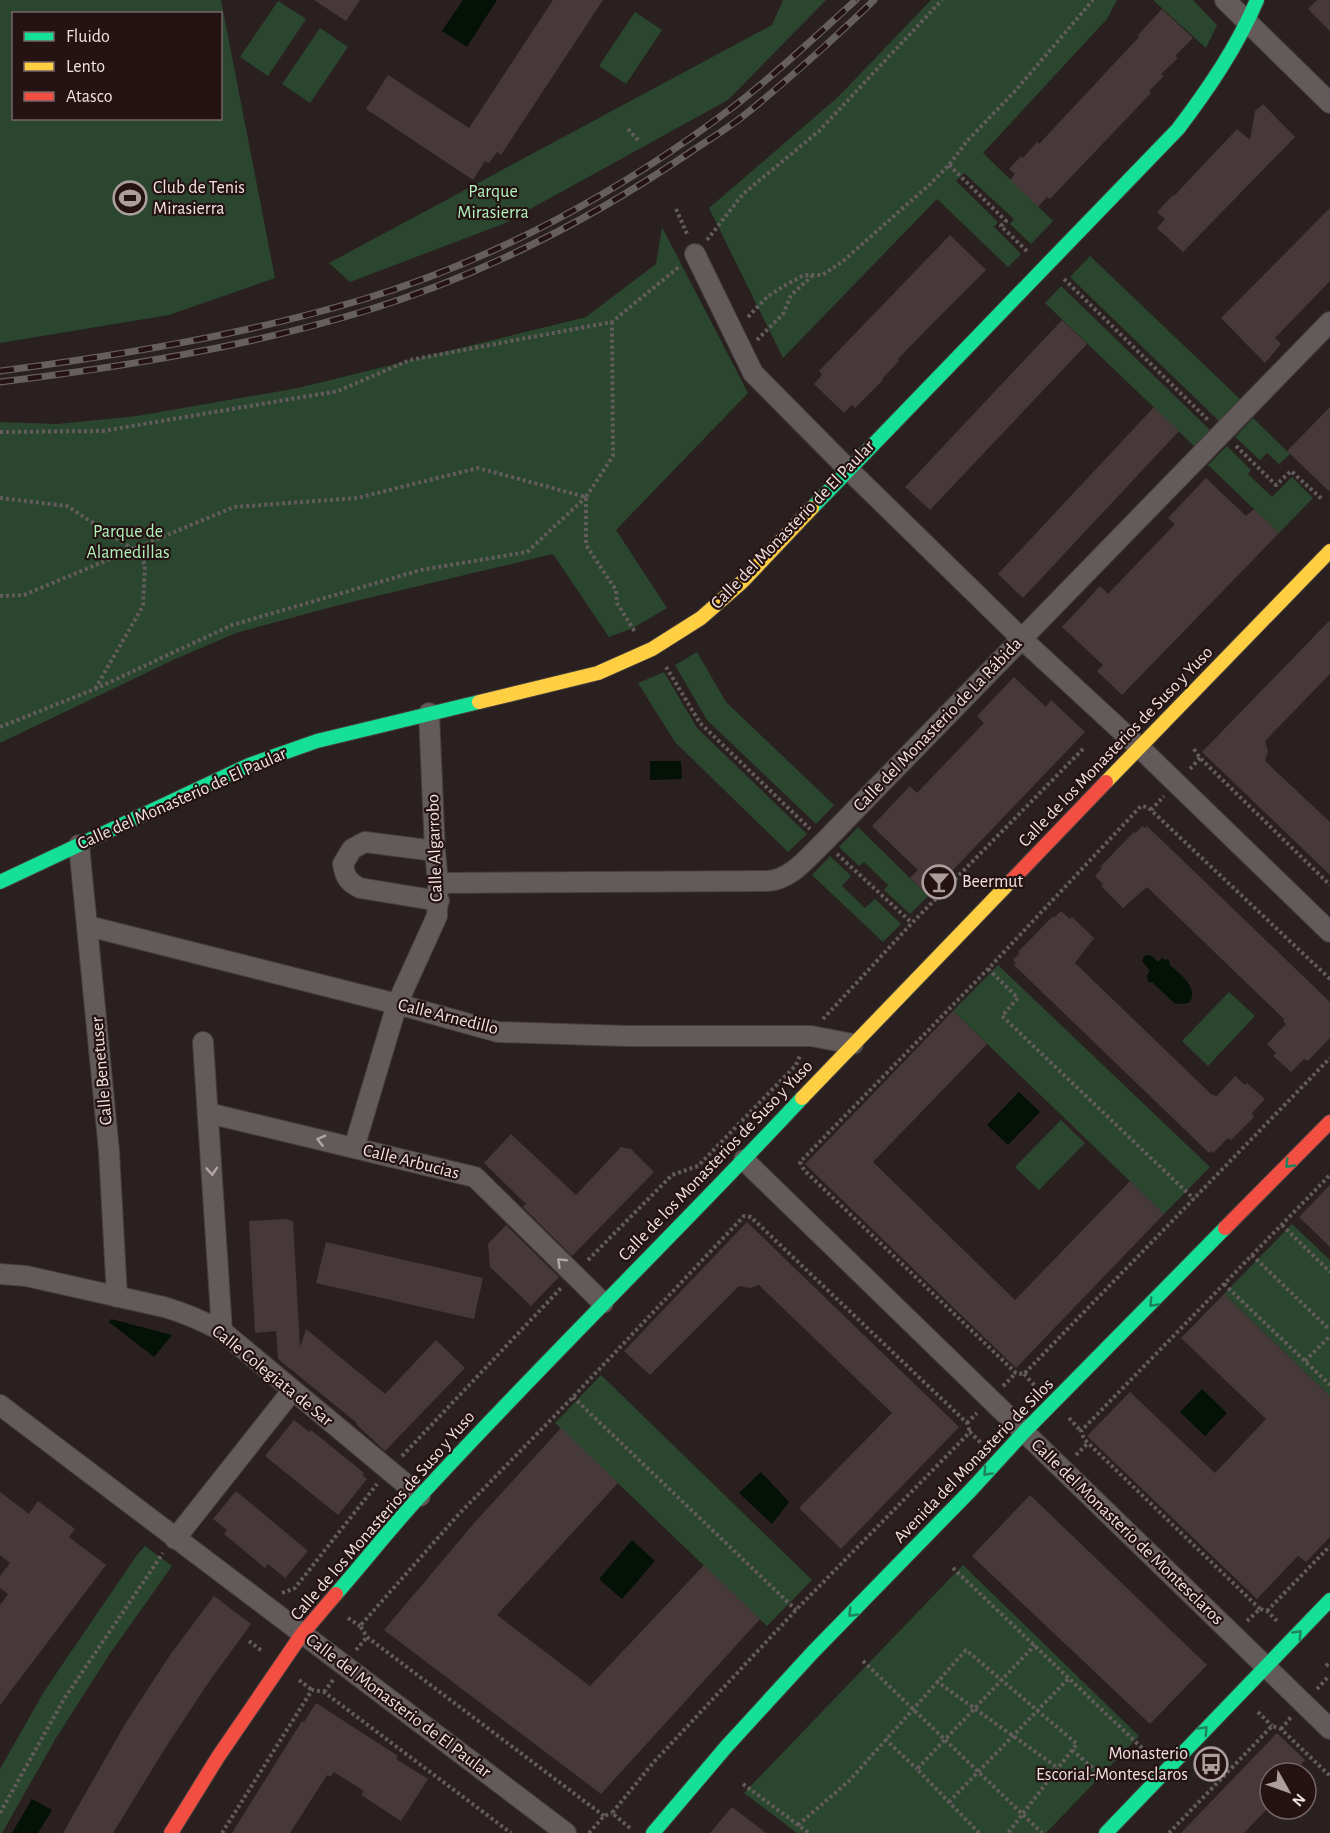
<svg xmlns="http://www.w3.org/2000/svg" width="1330" height="1833" font-family="'Alegreya Sans',sans-serif">
  <style>
    .green { fill: #2a462f; fill-rule: evenodd }
    .water { fill: #041106 }
    .building { fill: #473939 }
    .lines { fill: none; stroke-linecap: round; stroke-linejoin: round }
    .street-casing { stroke: #463e3e; stroke-width: 22 }
    .fast-casing { stroke: #463e3e; stroke-width: 16 }
    .slow-casing { stroke: #463e3e; stroke-width: 16 }
    .jam-casing { stroke: #463e3e; stroke-width: 16 }
    .path { stroke: #645c5c; stroke-width: 4; stroke-dasharray: 3 3; stroke-linecap: butt }
    .street { stroke: #635b5b; stroke-width: 20 }
    .fast { stroke: #16e098; stroke-width: 14 }
    .slow { stroke: #ffcf43; stroke-width: 14 }
    .jam { stroke: #f24e42; stroke-width: 14 }
    .rail-casing { stroke: #665f5f; stroke-width: 7 }
    .rail { stroke: #251212; stroke-width: 4.5; stroke-dasharray: 14; stroke-linecap: butt }
    .oneway { stroke: #b1a5a5 }
    .oneway2 { stroke: #1d835c }
    .labels { text-anchor: middle; dominant-baseline: central; stroke-width: 4.5; stroke-linejoin: round; paint-order: stroke }
    .poi-label { font-size: 18px; fill: #f0e2e1; stroke: #251212; text-anchor: start }
    .park-label { font-size: 18px; fill: #b1f3bc; stroke: #251212 }
    .street-label { font-size: 18px; fill: #f0e2e1; stroke: #251212 }
  </style>
  <rect width="100%" height="100%" fill="#2a2020"/>
  <path class="green" d="M0 0H221L275 278 169 315 0 343ZM14 14H220V118H14Z
    M783 0H826L728 100 503 224 350 282 329 263 772 25Z
    M931 0H1117L1107 19 983 153 1053 221 1031 244 1010 224 1014 219 964 173 956 181 998 222 994 227 1021 254 1008 267 937 199 783 358 709 208 838 97Z
    M1153 0H1193L1217 25 1206 48Z
    M278 1 306 19 268 76 240 57Z
    M635 12 662 30 626 84 599 66Z
    M320 28 348 47 310 103 282 84Z
    M662 227 748 393 616 530 667 608 633 628 609 637 553 554 339 605 236 633 173 660 0 743V422L57 424 137 416 298 388 586 317 656 264Z
    M1090 256 1240 399 1219 421 1070 277Z
    M1061 286 1210 430 1194 446 1045 303Z
    M1253 418 1290 454 1279 464 1267 453 1260 460 1235 437Z
    M1227 446 1251 470 1248 474 1272 497 1292 477 1313 498 1279 533 1208 465Z
    M697 652 726 702 834 805 816 824 707 720 675 665Z
    M664 672 697 728 807 834 788 852 675 742 638 683Z
    M858 827 928 896 910 914 884 890 888 885 864 862 859 866 839 847Z
    M830 856 851 876 842 886 865 908 875 899 901 924 883 942 812 875Z
    M998 965 1210 1167 1164 1214 953 1011Z
    M1229 992 1255 1016 1208 1066 1182 1041Z
    M1061 1120 1085 1143 1039 1190 1015 1167Z
    M1292 1224 1330 1260V1396L1224 1294Z
    M601 1375 812 1580 767 1626 555 1423Z
    M145 1546 172 1566 109 1655 56 1738 2 1833H0V1769L45 1690 137 1555Z
    M963 1565 1139 1736 1046 1833H797L744 1793Z"/>
  <path class="water" d="M463 0H497L467 47 442 31Z
    M650 761H681L682 779 650 780Z
    M1147 955 1152 956 1158 962 1162 958 1165 960 1167 959 1170 962 1169 964C1180 975 1200 987 1189 1003L1179 1004 1174 1003 1152 982 1150 983 1147 979 1148 978 1146 976 1150 971 1142 961 1144 956Z
    M1019 1092 1040 1112 1008 1145 987 1125Z
    M111 1319 172 1335 154 1357 109 1322Z
    M1202 1389 1227 1413 1205 1436 1180 1412Z
    M761 1472 789 1502 772 1524 739 1493Z
    M632 1540 655 1561 622 1599 599 1579Z
    M32 1799 52 1810 38 1833H12Z"/>
  <path class="building" d="M314 0H360L346 21Z
    M553 0H603L501 155 497 152 489 163 485 161 473 180 366 109 388 75 469 128Z
    M1317 0H1330V31L1308 9Z
    M1162 9 1193 38 1175 56 1178 58 1161 74 1164 76 1149 91 1151 93 1050 199 1047 197 1038 207 1010 180 1015 174 1009 169 1021 156 1023 158 1037 142 1039 144 1139 37 1137 36Z
    M1263 104 1295 137 1183 252 1157 228 1165 219 1157 212 1173 195 1174 196 1237 129 1250 140 1255 111Z
    M1330 208V281L1275 338 1281 344 1265 363 1221 318Z
    M950 235 986 270 932 324 898 359 899 361 882 379 883 380 855 408 852 405 844 413 814 384 822 375 819 371Z
    M1062 320 1087 344 930 510 905 487Z
    M1154 407 1179 431 1023 598 998 574Z
    M1330 407V492L1287 451Z
    M1206 478 1246 516 1254 509 1279 533 1122 695 1097 671 1103 665 1062 627 1100 586 1108 594 1175 524 1168 518Z
    M1330 620V674L1265 741 1268 751 1265 761 1330 822V875L1202 752Z
    M1014 677 1046 707 1051 700 1085 732 928 896 910 878 918 870 872 826 910 786 917 793 984 723 977 716Z
    M1142 826 1145 828 1147 826 1330 1002V1038L1308 1061 1304 1059 1291 1072 1273 1056 1276 1053 1267 1044 1286 1024 1283 1021 1284 1019 1147 887 1123 908 1101 886 1103 884 1095 876 1102 868 1100 867 1134 832 1136 833Z
    M1061 911 1070 919 1072 917 1094 938 1075 963 1212 1095 1213 1094 1216 1097 1235 1076 1245 1085 1247 1083 1265 1099 1252 1113 1254 1117 1231 1140 1228 1138 1213 1153 1211 1151 1209 1153 1014 965 1016 963 1013 960 1020 953 1018 952 1053 916 1054 918Z
    M953 1011 987 1044 873 1162 1015 1300 1130 1181 1164 1214 1016 1368 805 1164Z
    M511 1134 576 1195 621 1147 631 1149 654 1172 572 1256 523 1207 526 1204 484 1163Z
    M1330 1185V1247L1299 1217Z
    M286 1219 293 1221 300 1348 306 1329 385 1394 436 1340 465 1368 385 1451 356 1424 357 1423 278 1359 276 1331 255 1333 249 1221Z
    M747 1222 959 1427 841 1549 799 1508 892 1413 759 1285 750 1288 739 1286 650 1375 624 1351Z
    M506 1225 559 1277 531 1306 490 1267 488 1244Z
    M326 1242 483 1278 474 1319 316 1283Z
    M1224 1294 1330 1396V1537L1306 1562 1298 1556 1257 1599 1087 1436 1130 1392 1215 1473 1266 1419 1181 1338Z
    M294 1420 309 1432 311 1430 364 1473 362 1475 367 1479 338 1515 265 1456Z
    M561 1428 618 1483 497 1615 590 1686 704 1565 760 1619 601 1794 384 1630 475 1522Z
    M236 1491 308 1551 285 1578 268 1564 265 1568 224 1534 227 1530 213 1519Z
    M0 1492 29 1514 38 1501 75 1529 69 1537 106 1565 0 1705V1605L8 1594 0 1588V1576L10 1563 0 1555Z
    M1030 1495 1207 1665 1150 1724 972 1556Z
    M214 1596 251 1624 206 1686 164 1750 113 1833H63L125 1724 170 1655Z
    M316 1703 398 1756 396 1759 428 1779 401 1821 361 1795 364 1791 334 1772 330 1777 327 1775 290 1833H232L302 1721 304 1722Z
    M1277 1733 1305 1760 1293 1773H1270V1806L1244 1833H1181Z
    M732 1807 766 1833H710Z"/>
  <g class="lines">
    <g class="street-casing">
      <path id="street" d="M1225 0 1330 103
        M695 254 753 373 849 470 1022 639 1140 748 1330 932
        M79 845 109 1151 117 1297
        M435 851 365 842 352 849 343 864C345 877 348 882 360 888L439 901
        M438 883 767 881C791 880 808 857 824 842L1330 322
        M88 926 397 1004 498 1032 627 1036H811L853 1044
        M203 1042 222 1331
        M208 1113 475 1177 603 1303
        M354 1148 397 1004 437 916 438 883 435 851 429 713
        M744 1160 1330 1729
        M0 1274 26 1276 164 1307C185 1313 203 1321 222 1331L420 1496
        M0 1405 566 1833
        M175 1539 292 1391"/>
    </g>
    <g class="fast-casing">
      <path id="fast" d="M812 508 1178 129C1209 88 1237 47 1257 0
        M0 882 249 765 317 741 479 702
        M336 1594C365 1561 392 1526 422 1494 546 1359 677 1232 802 1098
        M653 1833 726 1747 813 1652 971 1490 1024 1432 1225 1228
        M1106 1833 1330 1600"/>
    </g>
    <g class="slow-casing">
      <path id="slow" d="M479 702 598 673 652 649 701 618 742 582 812 508
        M1106 782 1330 551
        M802 1098 1012 880"/>
    </g>
    <g class="jam-casing">
      <path id="jam" d="M1012 880 1106 782
        M1225 1228 1330 1122
        M171 1833 218 1757 302 1634 336 1594"/>
    </g>
    <path class="path" d="M628 129 639 141
      M949 165 1006 221 1001 226 1028 252
      M676 209 688 236
      M707 240 743 194 819 131 942 0
      M1064 279 1209 421
      M748 317 767 297 784 286 804 275H822L842 262 929 185 949 165 967 141 1016 90 1093 0
      M757 340 783 314 791 295 812 276
      M0 432 103 431 338 391 410 360 612 322 680 266
      M1236 446 1276 485 1291 471 1323 500
      M0 498 67 506 133 549 145 564 143 606 95 689
      M586 498V545L616 590 617 603 635 632
      M0 596 24 595 234 507 357 498 478 468 586 497 613 456 612 322
      M666 667 700 723 810 829
      M0 727 95 689 232 625 421 570 527 552 586 497
      M1194 749 1200 758 1330 885
      M1190 769 1200 758
      M1151 810 1164 796
      M837 854 912 923
      M988 969 1018 998 1002 1016 1194 1199
      M1330 979 1151 810 1147 807 1141 806 988 969 800 1162 804 1170 1016 1373 1024 1374 1330 1058
      M823 1019 912 923 1083 749
      M1282 1225 1330 1272
      M1252 1255 1330 1330
      M588 1260 672 1175 698 1166 796 1065 800 1055
      M1224 1284 1330 1385
      M1305 1361 1330 1336
      M1024 1374 1036 1387
      M1003 1386 1016 1373
      M573 1397 796 1610
      M1069 1418 1081 1431
      M967 1423 977 1413
      M1076 1455 1088 1443
      M402 1456 562 1287
      M953 1568 1142 1748
      M282 1593 295 1588 377 1484
      M1260 1609 1088 1443 1084 1439 1081 1431 1330 1175
      M1267 1611 1330 1546
      M348 1618 360 1626
      M1247 1621 1260 1609 1267 1611 1278 1622
      M249 1641 262 1651
      M356 1650 367 1637
      M863 1661 1042 1833
      M1326 1666 1330 1662
      M299 1680 312 1690
      M936 1681 1058 1768 1008 1833
      M1317 1689 1329 1676
      M324 1692 333 1680
      M1258 1712 1272 1726
      M1281 1729 1292 1716
      M885 1739 917 1769
      M1072 1750 1109 1782
      M743 1784 809 1833
      M949 1802 1069 1678
      M0 1813 64 1699 163 1553
      M604 1816 367 1637 360 1626 458 1515 573 1397 744 1216 751 1217 754 1220 967 1423 970 1432
      M798 1825 849 1781 966 1650 1077 1744 1058 1768
      M630 1828 612 1813 653 1763 796 1610 970 1432 982 1444
      M222 1833 312 1690 324 1692 511 1833
      M589 1833 604 1816 612 1813
      M979 1833 917 1769 1035 1645
      M1169 1833 1272 1726 1281 1729 1330 1776"/>
    <use href="#street" class="street"/>
    <use href="#fast" class="fast"/>
    <use href="#slow" class="slow"/>
    <use href="#jam" class="jam"/>
    <g class="rail-casing">
      <path id="rail" d="M0 371C122 355 243 335 361 300 495 260 622 191 733 107 776 74 816 36 856 0
        M0 382C123 367 246 347 365 311 480 276 590 220 689 153 707 141 725 130 742 117 770 95 797 71 824 47 841 31 858 16 874 0"/>
    </g>
    <use href="#rail" class="rail"/>
  </g>
  <defs><path id="oneway-chevron" d="M-2-3.5L2.5 0L-2 3.5" fill="none" stroke-width="1.6" stroke-linecap="round" stroke-linejoin="round" transform="scale(1.5)"/></defs>
  <g class="oneway">
    <use href="#oneway-chevron" transform="translate(321 1140) rotate(-166)"/>
    <use href="#oneway-chevron" transform="translate(212 1171) rotate(86)"/>
    <use href="#oneway-chevron" transform="translate(561 1262) rotate(-136)"/>
  </g>
  <g class="oneway2">
    <use href="#oneway-chevron" transform="translate(1289 1164) rotate(134)"/>
    <use href="#oneway-chevron" transform="translate(1153 1303) rotate(134)"/>
    <use href="#oneway-chevron" transform="translate(987 1472) rotate(133)"/>
    <use href="#oneway-chevron" transform="translate(852 1613) rotate(134)"/>
    <use href="#oneway-chevron" transform="translate(1298 1634) rotate(-46)"/>
    <use href="#oneway-chevron" transform="translate(1204 1730) rotate(-46)"/>
  </g>
  <defs>
    <g id="stadium-ring" transform="scale(1.725)"><circle r="9.5" fill="#251212" stroke="#ab9e9d" stroke-width="1.5"/><path d="M0-5a6.5 5 0 1 0 0 10a6.5 5 0 1 0 0-10ZM-3.5-1.8h7v3.6h-7Z" fill="#ab9e9d"/></g>
    <g id="bar-ring" transform="scale(1.725)"><circle r="9.5" fill="#251212" stroke="#ab9e9d" stroke-width="1.5"/><path d="M-6-5H6L.8 .8V4.5H3.5V6h-7V4.5H-.8V.8Z" fill="#ab9e9d"/></g>
    <g id="bus-ring" transform="scale(1.725)"><circle r="9.5" fill="#251212" stroke="#ab9e9d" stroke-width="1.5"/><path d="M-5-6H5V4H4V6H2V4H-2V6H-4V4H-5ZM-3.5-4V0h7V-4ZM-3.5 1.2v1.5H-2V1.2ZM2 1.2v1.5H3.5V1.2Z" fill="#ab9e9d"/></g>
  </defs>
  <g fill-rule="evenodd">
    <use href="#stadium-ring" x="130" y="198"/>
    <use href="#bar-ring" x="939" y="882"/>
    <use href="#bus-ring" x="1211" y="1764"/>
  </g>
  <g class="labels">
    <g class="poi-label">
      <text x="153" y="188">Club de Tenis<tspan x="153" dy="21">Mirasierra</tspan></text>
      <text x="962" y="882">Beermut</text>
      <text x="1188" y="1754" text-anchor="end">Monasterio<tspan x="1188" dy="21">Escorial-Montesclaros</tspan></text>
    </g>
    <g class="park-label">
      <text x="493" y="192">Parque<tspan x="493" dy="21">Mirasierra</tspan></text>
      <text x="128" y="532">Parque de<tspan x="128" dy="21">Alamedillas</tspan></text>
    </g>
    <g class="street-label">
      <text transform="translate(793 525) rotate(-46)">Calle del Monasterio de El Paular</text>
      <text transform="translate(938 725) rotate(-46)">Calle del Monasterio de La Rábida</text>
      <text transform="translate(1116 747) rotate(-46)">Calle de los Monasterios de Suso y Yuso</text>
      <text transform="translate(182 799) rotate(-24)">Calle del Monasterio de El Paular</text>
      <text transform="translate(435 848) rotate(-92)">Calle Algarrobo</text>
      <text transform="translate(448 1017) rotate(14)">Calle Arnedillo</text>
      <text transform="translate(102 1071) rotate(-95)">Calle Benetuser</text>
      <text transform="translate(716 1161) rotate(-46)">Calle de los Monasterios de Suso y Yuso</text>
      <text transform="translate(411 1162) rotate(14)">Calle Arbucias</text>
      <text transform="translate(272 1376) rotate(39)">Calle Colegiata de Sar</text>
      <text transform="translate(974 1461) rotate(-46)">Avenida del Monasterio de Silos</text>
      <text transform="translate(383 1516) rotate(-49)">Calle de los Monasterios de Suso y Yuso</text>
      <text transform="translate(1127 1532) rotate(44)">Calle del Monasterio de Montesclaros</text>
      <text transform="translate(398 1706) rotate(37)">Calle del Monasterio de El Paular</text>
    </g>
  </g>
  <rect x="12" y="12" width="210" height="108" fill="#251212" stroke="#766565" stroke-width="1.5"/>
  <rect x="24" y="32" width="30" height="9" fill="#16e098" stroke="#766565" stroke-width="1.5"/>
  <text x="66" y="42" font-size="18" fill="#f0e2e1">Fluido</text>
  <rect x="24" y="62" width="30" height="9" fill="#ffcf43" stroke="#766565" stroke-width="1.5"/>
  <text x="66" y="72" font-size="18" fill="#f0e2e1">Lento</text>
  <rect x="24" y="92" width="30" height="9" fill="#f24e42" stroke="#766565" stroke-width="1.5"/>
  <text x="66" y="102" font-size="18" fill="#f0e2e1">Atasco</text>
  <g transform="translate(1288 1791) rotate(130)"><circle r="28" fill="#251212" stroke="#766565" stroke-width="1.5"/>
  <path d="M0-4.5L10 22L0 15L-10 22Z" fill="#ab9e9d"/>
  <text y="-9" font-size="16" font-weight="bold" text-anchor="middle" fill="#f0e2e1">N</text>
  </g>
</svg>
